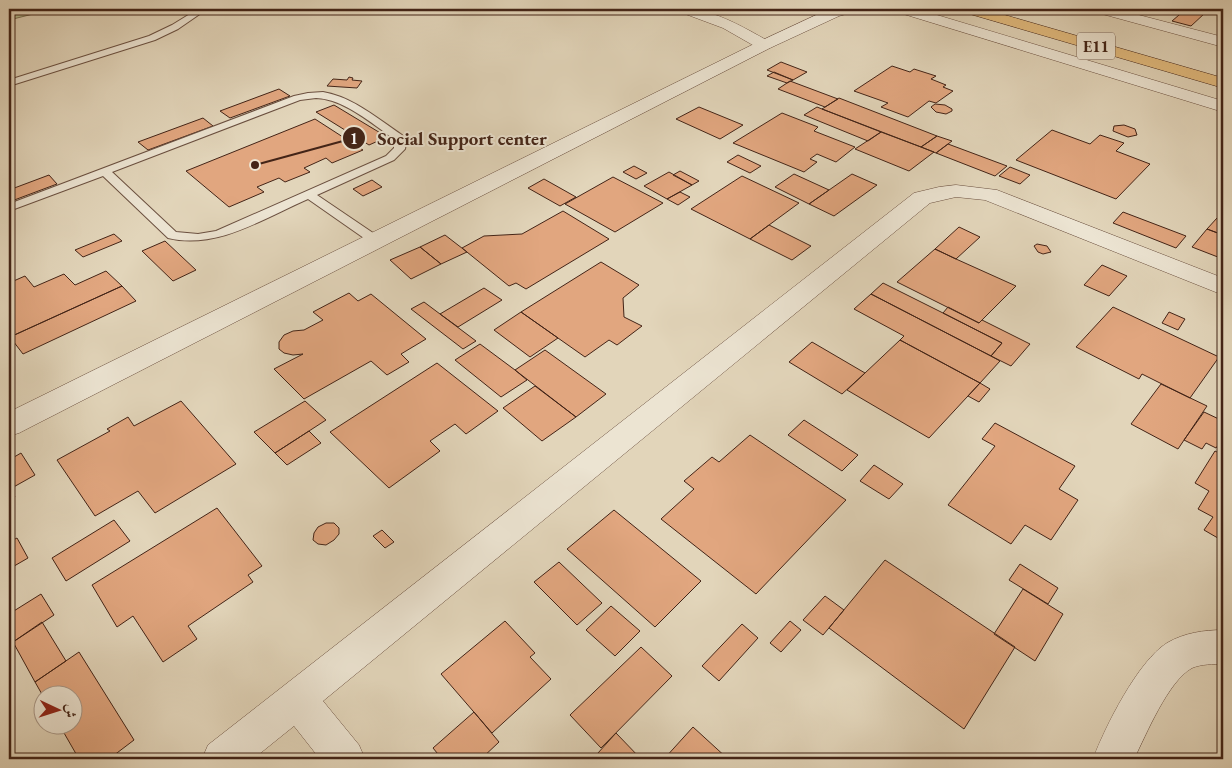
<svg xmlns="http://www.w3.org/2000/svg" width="1232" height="768" font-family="'EB Garamond',Amiri,serif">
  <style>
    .green { fill: #b3bd90; stroke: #7b7054 }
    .building { fill: #e1a67f; stroke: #432417 }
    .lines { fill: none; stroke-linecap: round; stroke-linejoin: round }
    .service-casing { stroke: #6b5040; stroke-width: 2 }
    .minor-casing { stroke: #6b5040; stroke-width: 1 }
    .tertiary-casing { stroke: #6b5040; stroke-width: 1 }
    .trunk-casing { stroke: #432417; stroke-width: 1 }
    .service { fill: #ece4d2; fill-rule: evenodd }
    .minor { fill: #ece4d2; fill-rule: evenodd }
    .tertiary { fill: #ece4d2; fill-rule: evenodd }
    .trunk { fill: #e1ba7d; fill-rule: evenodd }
    .labels { text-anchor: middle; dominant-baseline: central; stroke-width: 4; stroke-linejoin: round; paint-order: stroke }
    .shield { fill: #ece4d2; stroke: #765e4f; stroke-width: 1 }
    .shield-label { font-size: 16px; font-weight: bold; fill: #432417 }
    .leader { fill: none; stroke: #432417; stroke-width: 2 }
    .callout-dot { fill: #432417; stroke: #ece4d2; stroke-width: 2 }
    .mark-label { font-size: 15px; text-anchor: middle; font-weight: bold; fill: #fff }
    .callout-label { font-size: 19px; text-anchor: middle; font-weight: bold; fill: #432417; stroke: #ece4d2; stroke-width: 4; stroke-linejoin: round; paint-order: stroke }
  </style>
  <rect width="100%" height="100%" fill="#e2d5ba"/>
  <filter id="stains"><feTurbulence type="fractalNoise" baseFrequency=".004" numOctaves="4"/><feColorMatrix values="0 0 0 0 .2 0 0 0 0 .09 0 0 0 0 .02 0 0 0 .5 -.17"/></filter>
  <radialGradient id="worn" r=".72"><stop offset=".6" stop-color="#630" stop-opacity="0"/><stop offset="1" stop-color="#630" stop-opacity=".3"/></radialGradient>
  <path class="green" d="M9 9H53L9 20Z"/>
  <path class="building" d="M1186 9H1187L1205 13 1191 26 1172 21Z
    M781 62 807 72 793 80 767 70Z
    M892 66 910 72 914 69 936 76 931 79 946 85 943 87 953 91 936 103 929 101 908 117 881 107 888 103 854 91Z
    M774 72 793 80 787 83 767 76Z
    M349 77 353 78 352 80 362 81 357 88 327 86 333 79 347 80Z
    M790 81 838 99 825 107 778 89Z
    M279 89 290 96 230 118 220 111Z
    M839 98 937 136 921 147 822 109Z
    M935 104 945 105 952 109V111L946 114 936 112 931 107Z
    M334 105 387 137 369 145 316 112Z
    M699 107 743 125 720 139 676 119Z
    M817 107 822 109 881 132 868 141 804 115Z
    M782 113 818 127 814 131 855 147 836 162 817 154 810 159 817 162 804 172 733 143Z
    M203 118 213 126 148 150 138 142Z
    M315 119 363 150 332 163 326 158 304 168 310 172 285 182 279 178 257 187 264 192 229 207 186 171Z
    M1124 125 1135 129 1137 135 1128 137 1113 131 1114 126Z
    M1052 130 1090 144 1100 135 1124 143 1116 151 1150 164 1116 199 1016 160Z
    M881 132 921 147 934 152 909 171 855 149Z
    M937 136 952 141 936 153 921 147Z
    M948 144 1007 166 995 176 936 153Z
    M738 155 761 166 750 173 727 162Z
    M634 166 647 173 636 179 623 172Z
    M1010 167 1030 175 1020 184 999 176Z
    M680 171 699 181 692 185 673 175Z
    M669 172 692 185 667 199 644 186Z
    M794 174 829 190 809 204 775 187Z
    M852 174 877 185 834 216 809 204Z
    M49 175 57 184 9 202V190Z
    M742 176 799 203 750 239 691 209Z
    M613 177 663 203 615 232 565 204Z
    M544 179 576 197 560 206 528 188Z
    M372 180 382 187 363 196 353 189Z
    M680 192 690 197 678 205 667 199Z
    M563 211 609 239 526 289 516 283 509 286 462 248 484 236 522 234Z
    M1123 212 1186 236 1176 248 1113 223Z
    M1217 218 1223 220V235L1207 229Z
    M769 225 811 246 792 260 750 239Z
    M959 227 980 237 956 259 935 249Z
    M1207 229 1223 235V259L1192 247Z
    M114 234 122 241 83 257 75 250Z
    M445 235 467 252 441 264 420 247Z
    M165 241 196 270 173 281 142 251Z
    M1037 244 1047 246 1051 252 1043 254 1038 252 1034 246Z
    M420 247 441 264 411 279 390 260Z
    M935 249 956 259 1016 286 979 323 897 282Z
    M601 262 639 285 623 298 624 317 642 326 617 345 609 340 585 357 521 312Z
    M1102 265 1127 276 1109 296 1084 285Z
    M106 271 122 286 10 337 9 335V283L25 276 34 287 64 274 75 285Z
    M883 283 943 313 1002 343 991 356 871 294Z
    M122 286 136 301 23 354 10 337Z
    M484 288 502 300 458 327 440 314Z
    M349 293 358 301 371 294 426 339 401 354 409 362 387 375 371 361 304 399 274 369 303 354 293 355 284 353 279 349V342L284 335 293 331 304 330 323 320 313 312Z
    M871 294 991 356 1000 361 980 383 900 340 904 336 854 309Z
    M424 302 476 341 463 349 411 309Z
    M948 307 979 323 982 320 1030 344 1011 366 991 356 1002 343 943 313Z
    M1113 307 1219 357 1190 398 1142 374 1139 379 1076 347Z
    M521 312 558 338 530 357 494 330Z
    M1169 312 1185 319 1178 330 1162 323Z
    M900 340 980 383 929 438 847 390Z
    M812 342 865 373 842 394 789 362Z
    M480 344 515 370 527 380 501 397 455 360Z
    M545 350 606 394 576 417 515 370Z
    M437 363 498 411 466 434 455 424 430 441 440 451 389 488 330 432Z
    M980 383 990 389 979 402 968 396Z
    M1161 384 1207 406 1178 449 1131 424Z
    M535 386 576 417 542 441 503 408Z
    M181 401 236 464 155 513 138 491 95 516 57 460 110 431 107 429 128 417 134 426Z
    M305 401 326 420 275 453 254 432Z
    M1204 412 1223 421V438L1216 448 1206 443 1202 449 1184 440Z
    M804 420 858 455 842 471 788 435Z
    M995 423 1075 466 1059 489 1078 500 1051 540 1025 525 1011 544 948 505 995 446 982 439Z
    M309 431 321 443 287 465 275 453Z
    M750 435 846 500 756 594 661 519 694 489 684 481 712 457 719 462Z
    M1215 451 1223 455V541L1204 530 1213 517 1198 509 1209 491 1195 483Z
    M21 453 35 475 10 489 15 497 9 500V460Z
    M874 465 903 484 889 499 860 481Z
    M217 508 262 566 248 575 253 582 188 626 197 639 163 662 133 616 117 627 92 585Z
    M614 510 701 581 655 627 567 549Z
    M114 520 130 541 66 581 52 558Z
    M326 523H334L339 528V534L334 540 326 545 318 544 313 540 314 533 318 527Z
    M382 530 394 542 385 548 373 536Z
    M17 538 28 558 9 569V542Z
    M885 560 1015 647 964 729 829 628Z
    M559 562 602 603 577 625 534 582Z
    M1020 564 1058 588 1048 604 1009 580Z
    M1023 589 1063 614 1035 661 994 634Z
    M41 594 54 615 13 642 9 635V614Z
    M825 596 844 610 823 635 803 620Z
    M611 606 640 631 615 656 586 630Z
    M505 621 535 653 530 657 551 679 492 733 441 674Z
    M790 621 801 630 781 652 770 643Z
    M42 622 66 661 35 682 13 642Z
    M742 624 758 638 719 681 702 666Z
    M641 647 672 676 601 748 570 715Z
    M79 652 134 740 109 759H79L60 726H72V696H43L35 682Z
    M474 712 499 742 481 759H442L433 748Z
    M693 727 728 759H664Z
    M616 733 641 759H604L598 753Z"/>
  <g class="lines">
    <g class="service-casing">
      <path id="service" d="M198 9H207L178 29 155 40 9 86V80L149 36 172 25Z
        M323 92C353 97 378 119 402 135L406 143 405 149 394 160 317 195 379 237 381 240 379 243H371L308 199C264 218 217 250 168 238L103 176 9 211V204L294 96 308 93ZM316 98C344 99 371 123 394 139V148L386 156 216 231 198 234 176 232 112 172 300 100Z"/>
    </g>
    <g class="minor-casing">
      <path id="minor" d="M677 9C711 7 741 26 770 42L772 45 770 48H758L723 28 680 12Z
        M1093 9H1116L1223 37V47L1095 12Z
        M956 185 997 190 1223 278V295L985 200 956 197 930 203 323 701 359 745 365 759H320L294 726 253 759H202L208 745 914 193 939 187Z
        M1223 630V664C1214 664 1201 664 1192 668 1168 681 1146 735 1134 759H1093C1105 727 1138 661 1167 643 1184 633 1204 630 1223 630Z"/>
    </g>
    <g class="tertiary-casing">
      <path id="tertiary" d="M829 9H856L853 12 839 16 770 48 19 433 9 436V412L758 42Z
        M894 9H917L1223 101V112L897 12Z"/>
    </g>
    <g class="trunk-casing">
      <path id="trunk" d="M960 9H984L1223 78V88L963 12Z"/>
    </g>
    <use href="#service" class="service"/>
    <use href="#minor" class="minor"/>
    <use href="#tertiary" class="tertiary"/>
    <use href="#trunk" class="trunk"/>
  </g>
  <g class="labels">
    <rect class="shield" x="1077" y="32.5" width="38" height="27" rx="4"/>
    <g class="shield-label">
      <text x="1096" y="46">E11</text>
    </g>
  </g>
  <path class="leader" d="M255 165L354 138"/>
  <g class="callout-dot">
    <circle cx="255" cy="165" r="5"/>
    <circle cx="354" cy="138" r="12"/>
  </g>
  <g class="mark-label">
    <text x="354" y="144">1</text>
  </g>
  <g class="callout-label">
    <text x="462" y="145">Social Support center</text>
  </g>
  <rect width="1232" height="768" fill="none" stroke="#e2d5ba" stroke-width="30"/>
  <rect x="10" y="10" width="1212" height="748" fill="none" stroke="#432417" stroke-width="2.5"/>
  <rect x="15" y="15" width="1202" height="738" fill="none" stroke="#432417"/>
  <g transform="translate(58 710) rotate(94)"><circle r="24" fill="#ece4d2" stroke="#a89787"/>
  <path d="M0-4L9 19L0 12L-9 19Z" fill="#8f2418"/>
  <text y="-8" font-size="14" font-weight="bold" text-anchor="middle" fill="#432417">ش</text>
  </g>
  <rect width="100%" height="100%" filter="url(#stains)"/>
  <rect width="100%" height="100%" fill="url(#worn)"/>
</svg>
